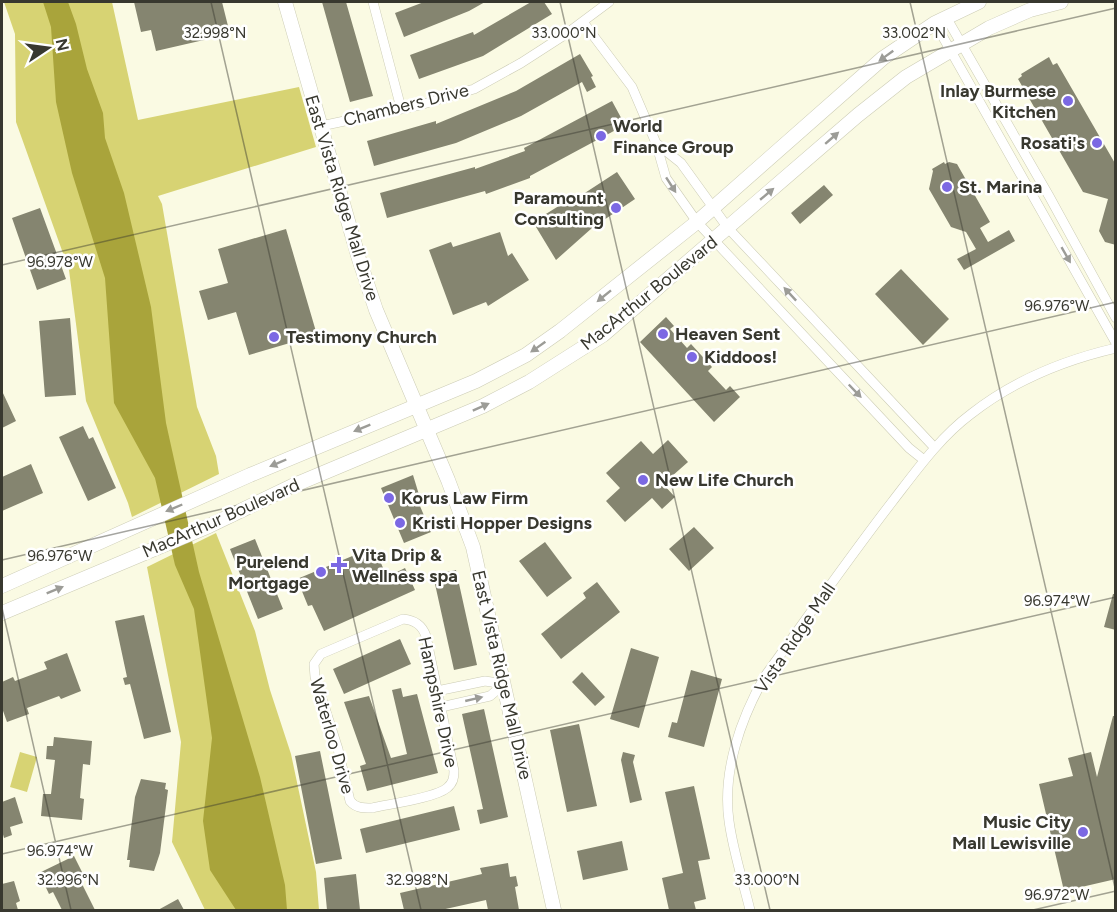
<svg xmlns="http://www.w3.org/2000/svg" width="1117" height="912" font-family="Figtree,sans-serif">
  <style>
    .green { fill: #d7d373 }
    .water { fill: #a9a43b }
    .building { fill: #858570 }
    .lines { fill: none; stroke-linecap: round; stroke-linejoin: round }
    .street-casing { stroke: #ccccb5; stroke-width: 10 }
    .secondary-casing { stroke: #ccccb5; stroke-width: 15 }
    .street { stroke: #fff; stroke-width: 9 }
    .secondary { stroke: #fff; stroke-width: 14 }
    .oneway { fill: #9c9c97 }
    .ticks { fill: none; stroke: #38382f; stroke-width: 1.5; stroke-opacity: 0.45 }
    .poi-dot { fill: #7b68e3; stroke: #fff; stroke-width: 2 }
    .labels { text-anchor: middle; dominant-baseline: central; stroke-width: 5; stroke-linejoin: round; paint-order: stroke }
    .poi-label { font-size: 18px; font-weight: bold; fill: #38382f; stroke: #fff; text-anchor: start }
    .street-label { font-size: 18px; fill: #38382f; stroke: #fff }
    .ticks-label { font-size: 15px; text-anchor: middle; fill: #38382f; stroke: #fff; stroke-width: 5; stroke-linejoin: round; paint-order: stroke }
  </style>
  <rect width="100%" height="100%" fill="#fafae3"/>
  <path class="green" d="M4 2H112L138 120 299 87 316 147 158 196 162 204 197 407 216 456 219 474 132 517 128 503 86 401 69 270 16 122 15 34Z
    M216 533 255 631 270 690 291 754 316 872 319 910H205L172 842 181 742 147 567Z
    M20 752 37 757 27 792 10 787Z"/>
  <path class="water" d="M43 2H68L76 24 87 69 103 113 105 138 124 193 151 307 166 423 199 572 260 777 285 885 287 910H236L210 870 203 821 212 738 194 609 175 565 155 478 114 403 105 278 72 173 56 102 51 27Z"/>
  <path class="building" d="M134 2H222L230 34 156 51 151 30 141 32Z
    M322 2H346L373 96 350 102Z
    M424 2H485L469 11 404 37 395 13Z
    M531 2H544L552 14 483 56 419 79 410 55 473 32 474 35Z
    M580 54 593 76 591 77 596 87 587 92 582 82 521 116 456 143 374 166 367 141 436 121V124L516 91Z
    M1049 57 1053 65 1057 63 1116 165V245L1105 242 1099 231 1108 199 1083 192 1018 79 1022 76 1021 74Z
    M612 101 625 125 530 176V178L486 194 485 191 387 218 380 193 475 167V169L525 151 524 148Z
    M944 162 945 164 949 162 957 164 990 222 980 228 988 242 1009 230 1015 241 964 270 957 259 976 249 966 232 951 227 929 189 933 171 932 169Z
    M617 172 635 199 592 228 556 260 533 222 570 199 571 202Z
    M824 185 833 195 800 224 791 213Z
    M40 208 66 279 37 290 12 218Z
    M286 229 317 335 249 355 236 312 208 320 199 291 228 283 218 249Z
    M500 232 508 256 512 253 529 280 488 306 486 302 453 315 429 250 451 242 453 247Z
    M901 269 949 319 923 345 875 294Z
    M666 317 674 326 670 329 687 348 691 344 712 367 708 371 726 390 730 386 740 397 714 422 640 342Z
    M70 318 76 395 45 397 39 321Z
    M2 391 16 421 2 428Z
    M83 426 89 439 93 437 116 488 88 501 59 437Z
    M668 440 688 462 663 484 675 497 662 509 652 498 625 522 606 501 620 488 606 473 641 441 653 454Z
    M31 464 43 493 2 511V477Z
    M413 475 420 498 417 499 431 532 404 543 381 488Z
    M694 527 714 548 689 571 669 549Z
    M255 539 283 609 258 619 230 549Z
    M545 542 572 578 547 597 519 561Z
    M374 547 387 577 405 568 415 590 324 631 312 605 308 606 297 579Z
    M456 570 477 665 454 670 433 575Z
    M597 582 620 612 561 659 541 634 586 598 583 593Z
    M1113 594H1116V630L1104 627Z
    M144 615 171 732 144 739 130 684 125 685 123 678 127 677 115 621Z
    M400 639 411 664 344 694 333 669Z
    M631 648 659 657 639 728 610 719Z
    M67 653 81 691 61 699 59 696 27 708 29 714 7 722 2 708V682L13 677 15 681 47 669 44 662Z
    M691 670 722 679 704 747 668 737 672 722 677 723Z
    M582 672 605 697 595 706 572 682Z
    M401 688 403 697 417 694 438 773 367 791 360 766 366 764 344 702 369 696 391 758 407 754 392 690Z
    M484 709 508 817 480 824 477 810 483 809 462 714Z
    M1113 716H1116V879L1064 891 1039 784 1073 776 1068 758 1091 752 1097 777Z
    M579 724 597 806 567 812 550 730Z
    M54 737 92 741 90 765 83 764 80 798 84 799 82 820 41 816 43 794H51L55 760 46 759 47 746H53Z
    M320 751 342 859 316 864 295 756Z
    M623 752 635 755 633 762 642 800 630 803 621 760Z
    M141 779 166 783 165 789 168 790 160 853 154 871 129 867 130 860H127L135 797Z
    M694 786 710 859 698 861 706 899 694 902 696 910H669L662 878 683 873 665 792Z
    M15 797 23 823 10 827 12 835 4 838 2 831V802Z
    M454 806 460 830 366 853 360 829Z
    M622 841 628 870 583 880 577 851Z
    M74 856 84 876 79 878 95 910H62L53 892 49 894 39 873Z
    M508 863 510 877 516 876 518 886 515 887 519 910H488L486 900 441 910H404L400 893 482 874 480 868Z
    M356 874 360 910H327L324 878Z
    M14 881 20 901 16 903 18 910H2V884Z
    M178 899 184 910H158Z"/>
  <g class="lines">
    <g class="street-casing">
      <path id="street" d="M373 2 401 108
        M946 17 1049 196 1116 318
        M583 22 632 87 656 143 666 178 697 222 909 448 924 460
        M935 23 1116 343
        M321 126 420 105 474 89 521 63 566 34 609 2
        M656 143 681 163 728 228 934 447
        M403 619C415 620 422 625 426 636L454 771C454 778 453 783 447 788 435 798 389 804 372 808 362 808 356 808 350 801L338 749 315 677 314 664 321 654Z
        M437 691 485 681 504 684
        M441 707 490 696 504 684
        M750 910C743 881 733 851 729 821 722 771 741 718 765 676 807 618 848 559 892 502 916 471 939 438 971 414 1013 381 1064 360 1116 348"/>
    </g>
    <g class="secondary-casing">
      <path id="secondary" d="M285 2 359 259 376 310 448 480 473 547 554 910
        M2 586 250 475 476 381 526 355 560 331 697 222 883 58 935 23 979 2
        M2 613 209 526 292 486 483 406 529 382 603 335 858 115 906 77 989 28 1030 10 1061 2"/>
    </g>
    <use href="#street" class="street"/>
    <use href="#secondary" class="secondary"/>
  </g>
  <defs><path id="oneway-solid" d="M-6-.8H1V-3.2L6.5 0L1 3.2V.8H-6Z" transform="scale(1.5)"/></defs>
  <g class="oneway">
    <use href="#oneway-solid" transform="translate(886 56) rotate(144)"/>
    <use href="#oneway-solid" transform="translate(832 138) rotate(-41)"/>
    <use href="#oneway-solid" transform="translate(671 185) rotate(57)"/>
    <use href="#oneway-solid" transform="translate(767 194) rotate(-40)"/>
    <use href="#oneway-solid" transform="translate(1066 255) rotate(60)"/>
    <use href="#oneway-solid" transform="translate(790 294) rotate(-133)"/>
    <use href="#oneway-solid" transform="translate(604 296) rotate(141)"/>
    <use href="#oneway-solid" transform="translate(538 347) rotate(145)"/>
    <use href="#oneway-solid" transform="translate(855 391) rotate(46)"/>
    <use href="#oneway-solid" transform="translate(481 407) rotate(-24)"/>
    <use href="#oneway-solid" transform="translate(362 428) rotate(158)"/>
    <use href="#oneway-solid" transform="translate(278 463) rotate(157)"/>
    <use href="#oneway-solid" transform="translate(174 508) rotate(157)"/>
    <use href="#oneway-solid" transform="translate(55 590) rotate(-22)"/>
    <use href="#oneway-solid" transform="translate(474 699) rotate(-13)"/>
  </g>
  <path class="ticks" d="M211 2 421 910M560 2 770 910M910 2 1116 892M2 265 1116 8M2 560 1116 302M2 608 71 910M2 854 1116 597M1033 910 1116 891"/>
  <g class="poi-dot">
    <circle cx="1068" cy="101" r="6"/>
    <circle cx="601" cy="136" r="6"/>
    <circle cx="1097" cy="143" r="6"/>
    <circle cx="947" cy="187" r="6"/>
    <circle cx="616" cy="208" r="6"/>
    <circle cx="663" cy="334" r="6"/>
    <circle cx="274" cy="337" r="6"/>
    <circle cx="692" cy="357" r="6"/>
    <circle cx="643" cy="480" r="6"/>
    <circle cx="389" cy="498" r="6"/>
    <circle cx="400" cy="523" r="6"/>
    <path d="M336 556h6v6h6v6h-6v6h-6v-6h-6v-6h6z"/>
    <circle cx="321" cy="572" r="6"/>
    <circle cx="1083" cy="832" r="6"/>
  </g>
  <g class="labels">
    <g class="poi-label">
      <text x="1056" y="91" text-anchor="end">Inlay Burmese<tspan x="1056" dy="21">Kitchen</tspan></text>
      <text x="613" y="126">World<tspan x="613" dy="21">Finance Group</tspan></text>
      <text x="1085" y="143" text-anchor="end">Rosati's</text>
      <text x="959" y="187">St. Marina</text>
      <text x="604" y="198" text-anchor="end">Paramount<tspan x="604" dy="21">Consulting</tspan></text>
      <text x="675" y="334">Heaven Sent</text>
      <text x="286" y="337">Testimony Church</text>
      <text x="704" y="357">Kiddoos!</text>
      <text x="655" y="480">New Life Church</text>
      <text x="401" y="498">Korus Law Firm</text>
      <text x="412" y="523">Kristi Hopper Designs</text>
      <text x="352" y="555">Vita Drip &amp;<tspan x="352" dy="21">Wellness spa</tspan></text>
      <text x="309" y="562" text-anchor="end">Purelend<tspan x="309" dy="21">Mortgage</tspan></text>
      <text x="1071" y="822" text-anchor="end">Music City<tspan x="1071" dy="21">Mall Lewisville</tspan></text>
    </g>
    <g class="street-label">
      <text transform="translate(406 105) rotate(-14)">Chambers Drive</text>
      <text transform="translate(342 198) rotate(73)">East Vista Ridge Mall Drive</text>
      <text transform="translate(649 293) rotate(-39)">MacArthur Boulevard</text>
      <text transform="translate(221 518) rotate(-24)">MacArthur Boulevard</text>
      <text transform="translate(795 638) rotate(-56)">Vista Ridge Mall</text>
      <text transform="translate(502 675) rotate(77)">East Vista Ridge Mall Drive</text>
      <text transform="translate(438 702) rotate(78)">Hampshire Drive</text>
      <text transform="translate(332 736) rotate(74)">Waterloo Drive</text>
    </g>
  </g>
  <g class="ticks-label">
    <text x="215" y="38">32.998°N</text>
    <text x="564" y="38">33.000°N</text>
    <text x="914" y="38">33.002°N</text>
    <text x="60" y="267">96.978°W</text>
    <text x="1057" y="311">96.976°W</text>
    <text x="60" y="561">96.976°W</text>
    <text x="1057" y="606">96.974°W</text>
    <text x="60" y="856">96.974°W</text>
    <text x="68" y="885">32.996°N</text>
    <text x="417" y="885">32.998°N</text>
    <text x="767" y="885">33.000°N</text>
    <text x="1057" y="900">96.972°W</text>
  </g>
  <rect width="1117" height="912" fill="none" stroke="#38382f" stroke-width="6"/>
  <g transform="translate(48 48) rotate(77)" stroke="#ffffff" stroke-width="4.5" paint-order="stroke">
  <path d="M0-4.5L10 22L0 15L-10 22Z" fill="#38382f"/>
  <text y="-9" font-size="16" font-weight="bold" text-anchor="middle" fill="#38382f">N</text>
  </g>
</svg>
